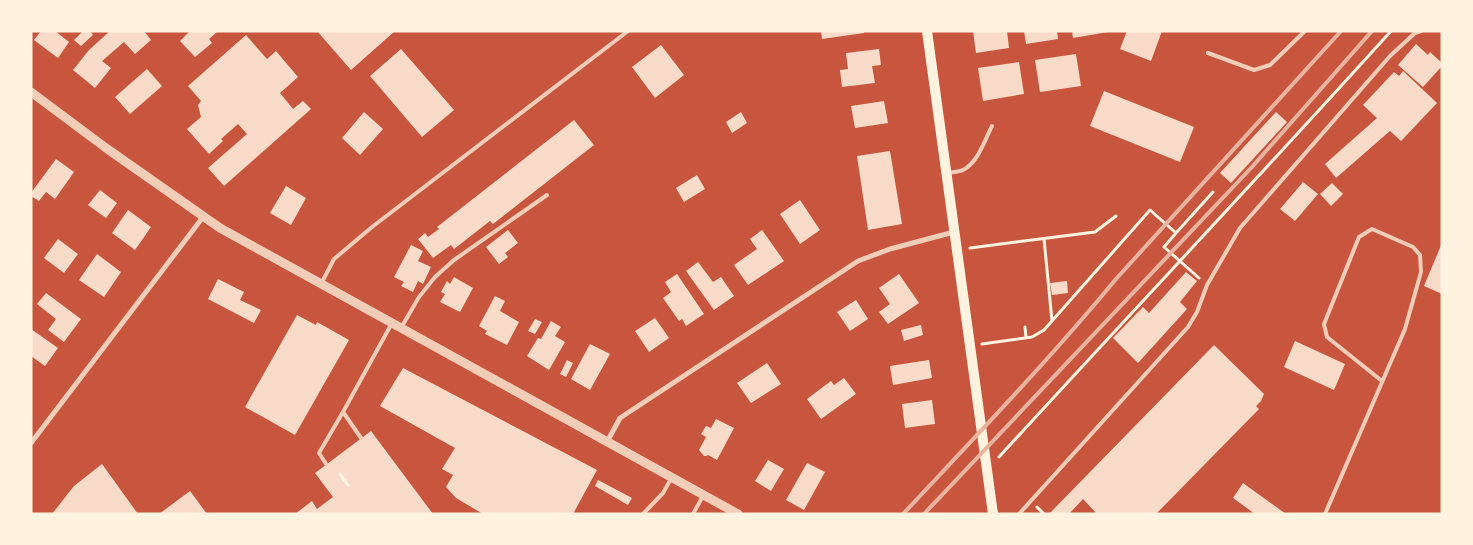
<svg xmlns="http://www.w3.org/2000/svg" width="1473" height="545" font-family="Montserrat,sans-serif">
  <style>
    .building { fill: #f7dbc8 }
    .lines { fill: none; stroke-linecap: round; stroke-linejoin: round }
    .path { stroke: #fff3e0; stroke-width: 3 }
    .service { stroke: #f1ccb7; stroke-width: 4 }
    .minor { stroke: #f1ccb7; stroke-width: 5 }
    .tertiary { stroke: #f1ccb7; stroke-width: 9 }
    .secondary { stroke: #fff3e0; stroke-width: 10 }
    .rail { stroke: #e9b49f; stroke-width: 4 }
  </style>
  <rect width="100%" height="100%" fill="#c8553d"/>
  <path class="building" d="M41 31H55L69 42 58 58 34 40Z
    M83 31H90L93 35 81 46 74 40Z
    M110 31H144L151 40 135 54 124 42 102 61 111 68 95 88 73 70 89 50Z
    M190 31H218L209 39 212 43 195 57 180 41Z
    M317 31H395L351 70Z
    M821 31H864V33L822 39Z
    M973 31H1007L1009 48 976 53Z
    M1024 31H1057L1058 39 1026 44Z
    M1072 31H1108V32L1073 38Z
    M1127 31H1162L1151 61 1120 49Z
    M246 35 267 59 276 51 298 77 280 93 293 109 303 101 311 109 224 186 208 168 247 134 238 124 221 139 223 141 209 154 187 129 201 117 198 105 201 101 188 86Z
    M1416 44 1428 55 1430 52 1442 63V66L1423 87 1398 65Z
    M661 45 684 75 655 98 632 67Z
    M401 49 454 110 422 137 370 76Z
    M879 49 881 65 872 66 875 83 842 87 840 70 848 69 846 53Z
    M1076 54 1081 86 1040 92 1035 60Z
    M1019 62 1024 94 983 101 978 68Z
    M147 69 162 86 130 114 115 97Z
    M1403 71 1437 103 1401 141 1390 131 1336 178 1325 164 1377 118 1363 105 1394 72 1399 76Z
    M1104 91 1194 127 1180 162 1090 126Z
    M884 101 888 123 855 128 851 106Z
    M364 112 383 129 360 155 342 138Z
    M741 112 747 123 732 133 726 122Z
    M1276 112 1287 122 1231 183 1220 173Z
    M574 120 594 145 493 224 490 221 454 249 451 245 433 258 418 239 425 233 428 237 439 229 437 227Z
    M890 151 902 224 868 230 857 156Z
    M56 159 74 172 55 199 46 192 39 201 31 196V193Z
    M697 175 705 189 684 202 676 188Z
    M1303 182 1318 194 1295 221 1280 209Z
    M1332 183 1343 194 1331 206 1320 194Z
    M286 186 306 198 291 225 270 213Z
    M100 190 117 203 106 218 88 205Z
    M800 200 820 230 800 244 780 214Z
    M128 210 151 227 135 250 112 233Z
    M508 230 518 243 505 253 508 257 499 264 486 247Z
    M762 230 784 261 748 285 734 265 757 249 750 239Z
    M58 239 78 254 64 273 44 258Z
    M1442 243V294L1424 286Z
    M411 245 423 251 418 261 431 267 423 284 418 281 413 292 401 286 404 282 394 277Z
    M97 254 121 272 104 297 79 280Z
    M698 262 713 282 721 277 734 296 714 310 686 271Z
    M1186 272 1197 281 1180 302 1187 309 1138 363 1113 338 1143 307 1149 313Z
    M677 274 704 314 686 326 682 319 679 321 663 298 671 292 665 282Z
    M899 274 919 303 888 324 879 312 890 304 879 288Z
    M454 277 473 288 460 312 440 302 445 294 441 292 447 281 450 284Z
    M218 279 244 292 240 300 261 310 254 323 208 299Z
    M1067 281 1068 293 1052 295 1050 283Z
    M46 293 81 319 64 342 48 330 56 319 37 304Z
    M495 296 505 301 500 311 519 322 507 345 485 334 487 331 479 326Z
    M856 300 868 319 850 331 837 312Z
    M297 315 316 325 317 322 349 340 295 435 245 407Z
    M655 318 669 338 649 352 635 331Z
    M535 319 542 322 535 334 528 331Z
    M551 321 561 327 555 336 565 342 549 370 527 356 538 338 541 339Z
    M921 325 923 335 904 341 901 330Z
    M31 329 58 348 45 366 31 356Z
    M1295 341 1345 364 1334 390 1284 367Z
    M590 344 610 354 590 390 571 379Z
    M1214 345 1264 394 1261 401 1256 406 1259 409 1156 514H1097L1083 499 1069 514H1049Z
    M567 360 573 363 566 377 560 374Z
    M929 360 932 378 893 385 890 366Z
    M767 363 781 384 751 403 737 383Z
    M403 368 597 470 573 514H483L456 498 446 487 453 475 442 469 455 448 380 406Z
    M844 378 856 394 821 419 807 399 831 381 834 385Z
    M932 400 935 424 905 428 902 404Z
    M716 419 734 428 717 460 708 455 706 456H704L699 450 706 437 701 434 706 426 711 428Z
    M371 431 433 514H295L312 501 317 509 333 497 315 473Z
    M768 460 784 469 771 491 755 481Z
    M807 463 825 472 804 510 786 500Z
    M102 464 138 514H52L74 486Z
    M598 480 632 498 628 505 595 486Z
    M1243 483 1286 514H1255L1233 498Z
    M190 491 207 514H159Z"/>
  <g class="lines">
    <path class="path" d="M1176 233 1213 192
      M1044 239 1052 321
      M970 248 1095 232 1116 216
      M1025 327 1026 338
      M982 344 1032 337 1044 330 1150 210 1176 233 1164 247 1199 278
      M999 457C1129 315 1262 174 1391 31
      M340 474 348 485
      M1037 507 1044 514"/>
    <path class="service" d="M1208 53 1254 70 1270 65 1305 31
      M947 173C952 172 959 172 963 170 978 163 985 139 992 126
      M321 284 334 259 372 227 628 31
      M401 328 419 297 435 277 454 260 547 195
      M343 412 392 323
      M326 464 319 453 343 412 361 438
      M643 514 663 493 672 477
      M693 514 703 496
      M1019 514 1188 327 1197 312 1207 285 1240 228 1390 56 1415 33 1421 31
      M1325 514 1405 329 1421 272 1420 255 1413 247 1372 229 1359 237 1324 324 1327 337 1382 381"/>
    <path class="minor" d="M607 442 620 418 858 261 890 249 954 232
      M31 443 203 217"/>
    <path class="tertiary" d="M31 92 106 148 220 228 738 514"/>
    <path class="secondary" d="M927 31 993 514"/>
    <path class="rail" d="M903 514C975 437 1049 360 1116 279L1341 31
      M924 514 1252 167 1372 31"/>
  </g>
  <rect width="1473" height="545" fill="none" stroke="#fff3e0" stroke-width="65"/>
</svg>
